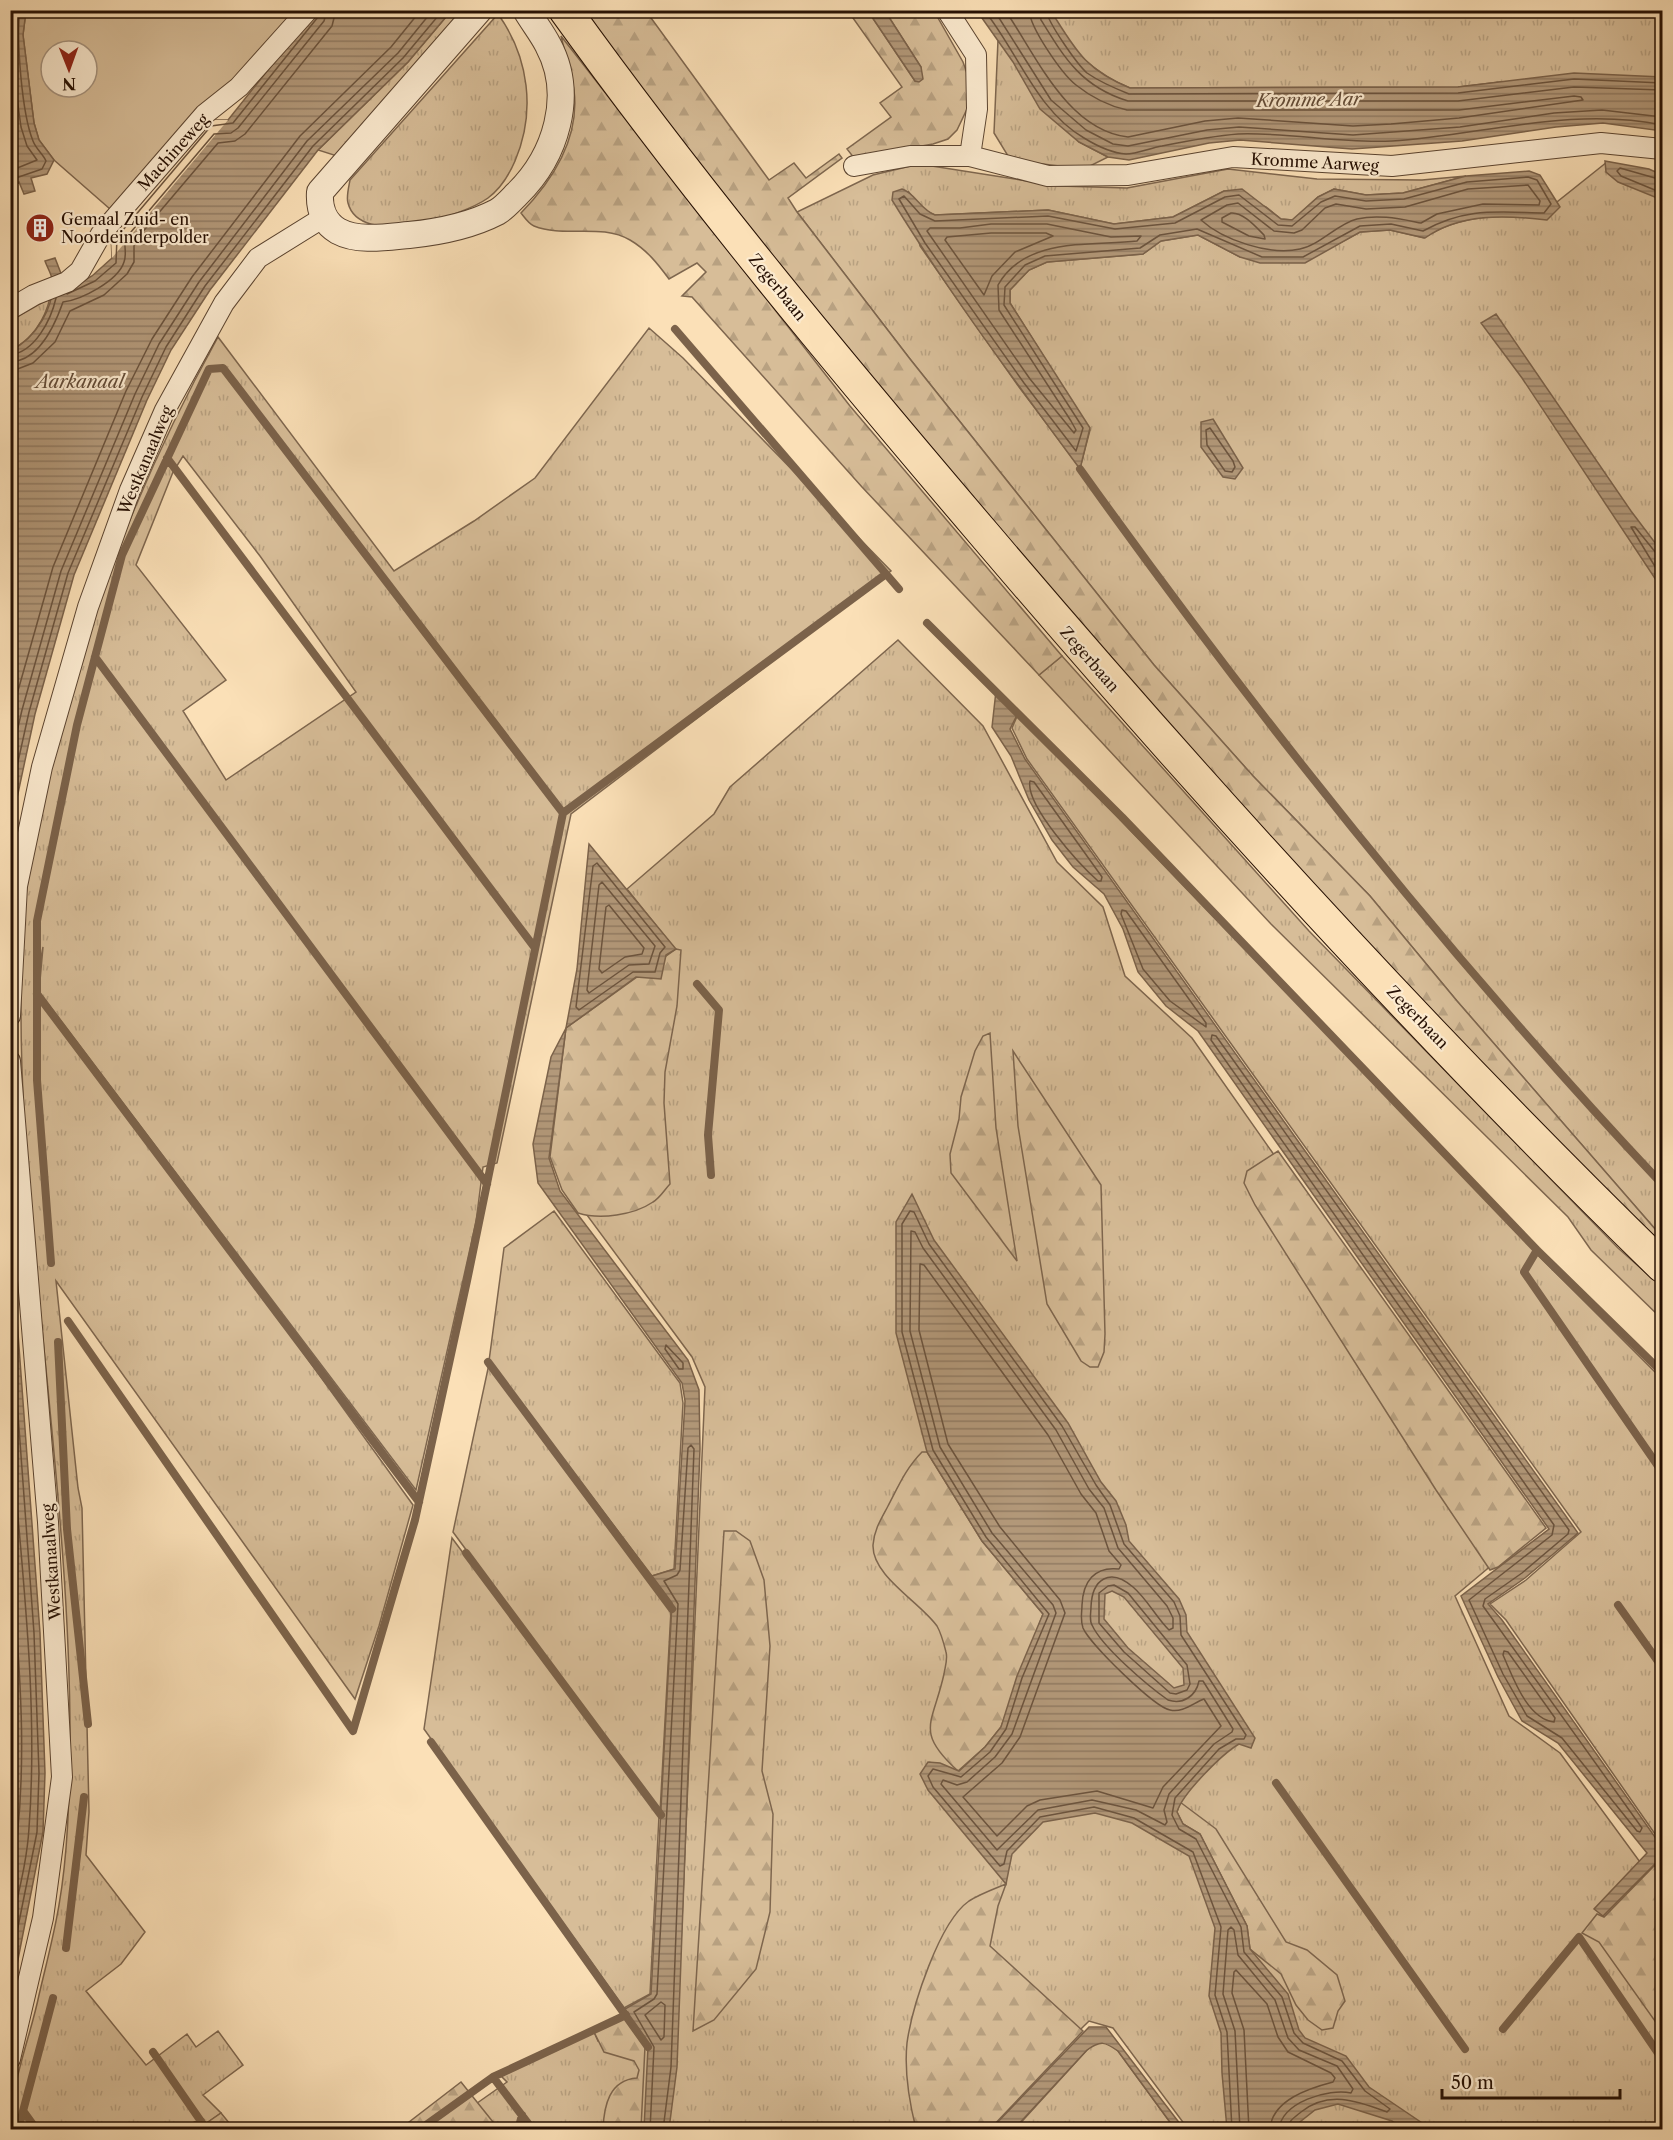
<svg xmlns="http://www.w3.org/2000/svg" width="1673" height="2140" font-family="'Libre Caslon Text',serif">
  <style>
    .grass { fill: url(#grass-tufts); stroke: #7e664e; stroke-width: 1.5; fill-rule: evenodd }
    .forest { fill: url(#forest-firs); stroke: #7e664e; stroke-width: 1.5 }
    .pitch { fill: #d7bd98; stroke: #7e664e; stroke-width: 1.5; fill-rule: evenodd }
    .water { fill: url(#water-rules); stroke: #7b624a; stroke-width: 1.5; fill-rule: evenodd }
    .pier { fill: #fbe0b7 }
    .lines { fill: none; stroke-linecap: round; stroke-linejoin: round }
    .shore { stroke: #6c543e; stroke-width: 1.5 }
    .stream { stroke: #7b624a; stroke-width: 8 }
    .minor-casing { stroke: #5b4430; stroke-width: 22 }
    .tertiary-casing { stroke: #5b4430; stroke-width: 28 }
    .primary-casing { stroke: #261003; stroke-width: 34 }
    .minor { stroke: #fcebd0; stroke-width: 20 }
    .tertiary { stroke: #fcebd0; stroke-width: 26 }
    .primary { stroke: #fbe0b7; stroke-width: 32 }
    .labels { text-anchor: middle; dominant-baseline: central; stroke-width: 4.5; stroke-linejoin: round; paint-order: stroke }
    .street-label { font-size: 16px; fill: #261003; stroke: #fcebd0 }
    .poi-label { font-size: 16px; fill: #261003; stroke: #fcebd0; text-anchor: start }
    .water-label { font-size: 18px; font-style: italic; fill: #654e39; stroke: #fcebd0 }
  </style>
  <defs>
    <pattern id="grass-tufts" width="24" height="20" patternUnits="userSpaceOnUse" patternTransform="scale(1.5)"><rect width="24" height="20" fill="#d7bd98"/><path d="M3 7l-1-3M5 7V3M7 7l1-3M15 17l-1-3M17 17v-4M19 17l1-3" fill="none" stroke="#b8a181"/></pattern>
    <pattern id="forest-firs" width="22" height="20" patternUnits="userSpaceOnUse" patternTransform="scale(1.5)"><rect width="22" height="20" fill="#d7bd98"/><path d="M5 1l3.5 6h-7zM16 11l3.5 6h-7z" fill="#b8a181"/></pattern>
    <pattern id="water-rules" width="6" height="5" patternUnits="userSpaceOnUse" patternTransform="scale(1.5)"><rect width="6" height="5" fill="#b3997a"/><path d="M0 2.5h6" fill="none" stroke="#917b62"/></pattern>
  </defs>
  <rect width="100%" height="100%" fill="#fbe0b7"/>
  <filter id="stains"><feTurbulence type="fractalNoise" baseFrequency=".00333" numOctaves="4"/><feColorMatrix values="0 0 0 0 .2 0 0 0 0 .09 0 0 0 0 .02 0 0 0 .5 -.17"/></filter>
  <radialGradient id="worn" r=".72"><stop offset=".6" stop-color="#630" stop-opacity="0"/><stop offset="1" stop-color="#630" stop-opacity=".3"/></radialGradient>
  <path class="grass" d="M451 11H473L340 157 318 150 408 62Z
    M1037 11H1662V79L1500 82 1458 87 1130 88C1088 71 1067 42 1037 11Z
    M498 14C529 57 536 112 515 161 509 175 500 189 488 198 463 216 360 249 348 203 346 197 349 186 350 180Z
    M998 40 1079 142 1108 157 1084 169 1018 161 1008 156 994 133Z
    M1607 162 1662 173V1237L1457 1001 1370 896 1253 776 1154 665 910 359 797 212 873 175 919 164 1059 186 1127 188 1228 169 1317 179 1422 180 1466 176 1403 193 1366 195 1334 189 1318 197 1293 220 1281 219 1266 207 1224 191 1173 217 1114 224 1048 210 935 215 923 210 908 191 920 246 1019 387 1080 468 1090 430 1010 303V290L1029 270 1047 262 1143 254 1161 241 1198 235 1240 257 1334 246 1360 232 1390 230 1424 238C1455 217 1495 214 1532 218L1538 217Z
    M50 298C45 320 31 341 11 350L10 321Z
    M649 328 683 358 891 571 571 814 497 1163 483 1167 476 1222 416 1490 39 992 43 947 36 985 39 1055 38 999 274 1312 413 1505 379 1626 355 1699 56 1281 78 1488 82 1508 89 1812 86 1855 145 1932 121 1964 86 1991 146 2065 187 2034 196 2047 218 2031 243 2065 203 2095 221 2113 198 2129 11 2130C10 2084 30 2039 39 1995 46 1965 54 1935 59 1905 68 1853 69 1801 70 1749 71 1577 48 1404 33 1233 26 1160 21 1086 21 1012 21 985 19 957 22 929 42 728 120 514 218 337L394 571 474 521 535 478ZM183 456 260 556 356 692 226 780 183 711 226 680 136 565 173 472Z
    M898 640 983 726 1057 862 1103 907 1125 976 1192 1038 1536 1528 1455 1596 1509 1716 1560 1753 1662 1892V2129H1188L1113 2028 1089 2021 980 2129 439 2130 507 2082 501 2076 594 2032 598 2041 678 2013 705 1387 692 1357 564 1184 675 949 627 889 714 814 730 787Z
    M1062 656 1309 931 1618 1248 1662 1287V1319L1591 1250 1568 1217 1271 924 1039 675Z
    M1018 714 1534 1248 1538 1255 1662 1379V1844L1506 1620 1490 1604 1526 1580 1581 1532 1027 759 1012 728Z
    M554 1211 680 1383 683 1403 674 1569 652 1576 489 1361 504 1248Z
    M489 1364 671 1610 660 1813 453 1532Z
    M452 1538 659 1816 650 1994 624 2008 424 1729Z
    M1098 2042H1107L1118 2051 1175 2129 1014 2130 1087 2050Z"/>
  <path class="forest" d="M582 11H646L769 180 794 163 806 178 839 154 842 158 788 198 797 212 910 359 1154 665 1253 776 1370 896 1457 1001 1662 1237V1249L1436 1019 1279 850 978 511 749 228Z
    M848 11H868L915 81 921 67 885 11H934L963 62 971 84 967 109 957 130 948 139 933 144 854 158 847 149 891 117 880 103 902 87Z
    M561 36 850 406 1062 656 1039 675 862 487 692 297 682 296 706 272 697 263 669 279C658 264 647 250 630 240 601 223 564 238 534 226 529 224 525 218 521 213 552 181 580 138 574 90 571 72 565 54 561 36Z
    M676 949 681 950 677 1006 665 1072 664 1103 670 1184C665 1189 660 1198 653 1202 634 1215 600 1220 578 1213L562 1190 550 1157 566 1028Z
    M990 1033 996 1128 1017 1261 951 1173 950 1154 959 1119 961 1097 975 1051 983 1036Z
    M1013 1051 1101 1185 1105 1334 1104 1352 1098 1367H1090L1081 1361 1047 1304 1018 1126Z
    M1278 1151 1546 1528 1498 1567 1490 1570 1436 1490 1255 1205 1244 1183 1247 1171Z
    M922 1452H927L982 1541 1043 1614 1001 1727 985 1747 958 1771C914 1731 933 1724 944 1674 945 1667 948 1659 946 1652 944 1644 941 1633 937 1626 920 1602 872 1576 873 1545 874 1530 881 1519 888 1506 898 1487 906 1468 922 1452Z
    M724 1531H736L750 1541 764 1580 770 1646 762 1771 773 1814 770 1912 756 1969 714 2020 693 2031Z
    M1180 1802 1216 1829 1286 1942 1307 1950 1337 1975 1345 2001 1338 2011 1333 2028 1322 2030 1308 2020 1296 2005 1281 1974 1250 1949 1247 1926 1200 1834 1183 1824 1177 1812Z
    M1655 1865 1662 1876V2031L1599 1942 1582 1933 1597 1914 1604 1917Z
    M1006 1884 998 1906 990 1946 1083 2031 990 2129H916C909 2101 904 2072 907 2043 912 2007 939 1922 969 1901 980 1894 994 1889 1006 1884Z
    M624 2018 645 2046 641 2129H603C604 2106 609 2080 637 2078L639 2070 634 2061 604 2052 594 2032Z
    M461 2082 493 2122 492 2129H400Z
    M221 2113 234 2129H198Z"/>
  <path class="pitch" d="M26 11H298L110 209 54 160 39 140 34 123 23 35ZM51 51H87V87H51Z"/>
  <path class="water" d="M11 10 26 11 23 35 34 123 39 140 54 160 47 174 31 178 35 191 24 194 19 182 11 188Z
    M315 11H451L408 62 318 150 210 290 171 350 147 400 74 575 35 714 11 826V350C35 339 56 306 52 279 51 273 47 267 45 261L55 258 62 276 77 285 92 276 112 258 111 235 209 120H228Z
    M868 11H885L921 67 923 79 919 82 915 81Z
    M977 11H1051C1075 49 1085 70 1130 88L1458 87 1574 73 1662 77V131L1603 123 1556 127 1462 141 1352 149 1240 140 1209 143 1129 160 1108 157 1079 142 1040 109 1013 62Z
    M1605 161 1649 169 1662 175V200L1618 182 1606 172Z
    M1529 171 1540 175 1560 207 1547 220C1505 215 1460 213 1425 238L1390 230 1360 232 1305 263H1260L1240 257 1198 235 1161 241 1143 254 1047 262 1029 270 1010 290V303L1090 428 1080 469C1015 381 949 293 892 200L893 192 902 189C915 193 920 209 935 215L1048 210 1114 224 1173 217 1224 191 1242 189 1281 219 1292 220 1318 197 1334 189 1366 195 1403 193 1466 176Z
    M1496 314 1631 511 1662 552V589L1522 378 1481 323Z
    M1213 419 1243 468 1235 479 1223 477 1201 447V422Z
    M996 691 1018 713 1010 729 1025 759 1578 1533 1525 1578 1488 1604 1502 1620 1662 1847V1874L1655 1864 1603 1916 1594 1909 1647 1853 1558 1743 1522 1721 1498 1677 1461 1596 1549 1529 1198 1031 1166 1006 1138 972 1123 929 1104 894 1073 867 1052 840 1029 800 1011 756 992 727Z
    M589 844 676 949 666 955 661 979 636 977 566 1028 549 1158 560 1191 688 1360 699 1390 700 1449 677 2067 669 2129H644L648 2047 625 2009 651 1994 672 1603 652 1576 675 1569 685 1401 682 1383 538 1183 533 1144 551 1057 566 1028 577 969Z
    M912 1194 934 1240 1068 1423 1101 1482 1116 1501 1126 1525 1129 1541 1179 1599 1186 1615 1187 1632 1255 1738 1251 1748 1239 1744C1222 1754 1182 1794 1177 1812L1183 1824 1200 1834 1247 1926 1250 1949 1288 1994 1299 2030 1305 2038 1346 2056 1369 2087 1431 2129H1403L1392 2121 1338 2104 1315 2110 1291 2129H1227L1222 2073 1221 2033 1209 1996 1215 1928 1189 1856 1132 1823 1095 1813 1043 1822 1012 1854 1006 1884 928 1790 920 1774 928 1762 940 1763 959 1771 985 1747 1001 1727 1017 1676 1043 1614 982 1541 927 1452 896 1333V1222ZM1112 1591 1124 1597 1183 1668 1184 1685 1174 1688 1128 1648 1104 1619 1105 1594Z
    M11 1238 40 1633 45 1773 43 1832 11 1995Z
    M1089 2027H1106L1184 2129H1175L1118 2051C1105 2042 1101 2040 1087 2050L1014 2129H991Z"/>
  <path class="pier" d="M209 120H228L112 258 111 235Z"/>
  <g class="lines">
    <path class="shore" d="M984 10C1018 52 1036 110 1084 138 1097 146 1111 153 1126 154 1137 154 1150 148 1162 146 1187 141 1212 136 1238 134 1289 132 1340 144 1392 141 1481 135 1573 106 1662 125
      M994 10 1051 100 1086 130 1113 144 1128 146 1207 130 1239 127 1353 135 1460 127 1554 113 1602 110 1662 117
      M1005 10C1036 55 1067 130 1128 137L1205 121 1238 118 1353 126 1391 124 1459 118 1583 100 1581 97 1574 96 1459 110H1127C1109 106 1091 97 1076 85 1062 74 1030 28 1029 10
      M1039 10 1041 20C1065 59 1082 87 1128 101H1458L1574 87 1662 90
      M1046 10C1048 23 1077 64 1087 73 1100 82 1114 88 1129 94L1458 93 1574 79 1662 83
      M10 47 21 127 27 146 37 160 10 171
      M1528 177 1537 180 1551 204 1544 213C1497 212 1466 207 1423 231L1391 224 1360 226 1303 257H1262L1197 229 1160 235 1140 248 1045 256 1025 265 1005 287 1004 305 1083 428 1076 451 1024 383 925 243 899 199 904 196 920 214 935 221 1048 216 1115 229 1175 223 1225 197 1239 195 1278 225 1292 226 1321 202 1335 196 1366 201 1404 199 1467 182Z
      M10 180 42 169 46 161C43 154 36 149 33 141 22 114 16 40 20 10
      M1662 180 1620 168 1617 171 1621 176 1662 193
      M1528 185 1540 201 1539 205 1483 204 1437 214 1421 223C1400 219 1379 214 1357 219 1337 224 1320 245 1300 249 1270 256 1223 240 1201 220L1227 205 1238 203 1274 231 1294 233 1302 230 1325 208 1336 204 1366 209 1405 207 1468 189Z
      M1231 213C1243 212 1256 227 1264 235L1265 239 1249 236 1222 222V218Z
      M991 224H1047L1111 237 1141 236 1137 241C1089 246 1025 237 998 285L999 310 1071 421 1076 430 1074 433 1030 379 927 231 930 228H960Z
      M991 233H1046L1053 236 1015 252 992 276 984 295 945 240 947 237Z
      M67 294 95 281 116 263 117 237 211 126 233 123 318 17 319 10
      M10 355C35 352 51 320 56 298
      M10 362C39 361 55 325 63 302 81 300 118 281 124 262 127 255 124 246 125 239L214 134 231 133 238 128 324 21 327 10
      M10 372 33 363 55 342 70 311 104 295 127 274 134 262V242L218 143 235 141 245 134 332 26 336 10
      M1210 428 1233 461 1235 467 1232 472 1225 471 1207 445 1206 430Z
      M1662 555 1656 553 1635 527H1631L1662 578
      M10 719 53 567 126 391 152 339 192 277 300 136 391 47 421 10
      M10 762 22 710 61 571 135 394 159 344 199 282 307 141 398 53 433 10
      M1030 781 1034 782 1102 877 1101 881H1098C1080 865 1025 805 1030 781Z
      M10 798 29 712 68 573 142 397 166 347 205 286 313 146 403 58 443 10
      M597 863 665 947 660 953 655 972H633L579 1010 576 1007 593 866Z
      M602 882 655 946 649 964 629 965 589 993 587 990 599 885Z
      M609 905 644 948 642 954 625 957 602 973 599 969 606 907Z
      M1122 910 1126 911 1206 1023V1027L1170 1001 1143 969 1121 914Z
      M1212 1035 1216 1036 1569 1530 1568 1534 1522 1573 1485 1599 1483 1606 1642 1828 1640 1832 1637 1831 1562 1738 1527 1716 1503 1674 1469 1600 1552 1535 1554 1525 1211 1040Z
      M911 1231 915 1232 923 1248 1056 1430 1089 1489 1104 1508 1118 1548 1167 1606 1173 1618V1628L1169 1630C1156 1617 1147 1599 1133 1587 1110 1567 1092 1579 1091 1607 1091 1613 1089 1620 1092 1625 1102 1647 1148 1686 1168 1700 1183 1705 1196 1696 1199 1681H1203L1233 1729 1232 1732 1214 1744 1169 1794 1164 1810 1167 1822 1165 1825 1136 1810 1092 1800 1038 1810 997 1850 941 1784 943 1780 957 1785 967 1782 995 1757 1012 1734 1056 1613 1053 1605 992 1533 940 1447 910 1331Z
      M920 1264 924 1265 1048 1435 1081 1494 1096 1513 1109 1551 1121 1565 1119 1569C1094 1566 1083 1582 1082 1605 1082 1612 1080 1620 1083 1628 1090 1644 1154 1707 1170 1710 1183 1713 1193 1703 1204 1699L1221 1726 1163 1787 1153 1808 1097 1791 1040 1800 1027 1806 997 1836 963 1797 1002 1763 1020 1737 1065 1613 1060 1600 1000 1527 948 1444 919 1330Z
      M10 1305 34 1633 39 1773 37 1832 10 1967
      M666 1345 683 1363V1369H679L665 1349Z
      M10 1423C20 1556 39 1695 29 1828 27 1863 17 1898 10 1932
      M10 1543C19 1658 31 1774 10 1887
      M1114 1585 1128 1593 1187 1665 1190 1684 1187 1690 1176 1694 1170 1693 1124 1652 1099 1623V1593L1108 1586Z
      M1504 1651 1508 1652 1555 1718 1554 1722C1527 1719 1513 1677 1503 1655Z
      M661 2002 665 2005 664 2037 661 2040 645 2015Z
      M650 2130 654 2047 634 2012 654 1999 657 1994 678 1604 664 1581 677 1575 680 1570 688 1448 691 1445 694 1449 671 2067 663 2130
      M1232 2130 1227 2032 1215 1995 1221 1927 1193 1852 1134 1818 1094 1807 1040 1817 1007 1851 1004 1864 1000 1866 933 1787 928 1776 933 1769 961 1777 990 1752 1006 1729 1022 1678 1049 1614 986 1537 933 1450 902 1332V1224L910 1211 914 1212 929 1244 1062 1426 1096 1485 1110 1505 1124 1544 1174 1602 1180 1616 1181 1635 1246 1735 1244 1739H1236L1219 1749 1175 1798 1172 1815 1179 1829 1196 1839 1241 1927 1244 1952 1282 1997 1294 2033 1303 2043 1342 2061 1365 2091 1390 2109 1387 2112C1357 2101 1329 2090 1301 2112 1295 2117 1288 2121 1287 2130
      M1240 2130 1235 2031 1223 1994 1228 1930 1231 1927 1234 1930 1238 1955 1275 2000 1288 2038 1299 2050 1337 2066 1353 2089 1351 2093C1329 2088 1281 2102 1279 2130
      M1249 2130 1244 2030 1232 1993 1234 1972 1236 1970 1267 2004 1278 2037 1288 2052 1331 2073 1335 2078 1333 2082C1310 2088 1271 2100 1270 2130"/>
    <path class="stream" d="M675 329 899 589
      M167 458 535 948
      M1080 469C1259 719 1451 960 1662 1184
      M927 623 1122 817 1537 1250 1662 1372
      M95 657 487 1184
      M697 984 719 1010 708 1135 711 1175
      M37 994 419 1502
      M1537 1250 1524 1272 1658 1466
      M51 1263 37 1080V921L77 725 122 555 209 369 223 368 563 813 886 574
      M68 1321 353 1731 415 1520 467 1281 563 813
      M58 1342 67 1529 88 1724
      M488 1362 672 1609
      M466 1553 661 1815
      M1618 1605 1662 1667
      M431 1742 648 2047
      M1276 1783 1465 2049
      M66 1948 84 1797
      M1503 2029 1579 1937 1662 2059
      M153 2052 207 2130
      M493 2077 533 2130
      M24 2112 37 2130
      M18 2130 53 1998
      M189 2130 201 2121
      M419 2130 493 2077 626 2015
      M518 2130 522 2115"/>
    <g class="minor-casing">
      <path id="minor" d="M947 10 976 55 977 109 970 156
        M854 166 910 156H970L1048 176 1128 175 1233 157 1392 166 1601 143 1662 149
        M10 309 34 295 67 282 80 271 101 234 205 114 239 87 308 10
        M10 1016 17 886 42 767 88 607 130 490 165 410 224 303 258 258 324 217
        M10 1061 48 1522 62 1777 43 1918 10 2059"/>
    </g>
    <g class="tertiary-casing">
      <path id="tertiary" d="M479 10 320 192C319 208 323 222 338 231 358 242 387 237 409 235 439 232 470 226 497 212 504 208 511 200 517 194 556 156 575 95 548 45 542 33 533 22 526 10"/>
    </g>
    <g class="primary-casing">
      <path id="primary" d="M565 10C696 192 839 364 984 534 1200 788 1424 1034 1662 1266"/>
    </g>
    <use href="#minor" class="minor"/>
    <use href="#tertiary" class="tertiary"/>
    <use href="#primary" class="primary"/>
  </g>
  <defs>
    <g id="building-disc" transform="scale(1.5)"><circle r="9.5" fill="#8f2418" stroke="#fcebd0"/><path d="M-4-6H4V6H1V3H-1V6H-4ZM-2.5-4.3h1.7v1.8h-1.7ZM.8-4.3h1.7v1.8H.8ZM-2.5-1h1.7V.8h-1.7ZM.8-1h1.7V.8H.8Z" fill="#fff"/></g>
  </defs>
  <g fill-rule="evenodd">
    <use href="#building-disc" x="40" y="228"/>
  </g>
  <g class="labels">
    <g class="street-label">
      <text transform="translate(173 152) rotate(-48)">Machineweg</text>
      <text transform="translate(1315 162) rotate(3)">Kromme Aarweg</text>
      <text transform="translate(778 287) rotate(51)">Zegerbaan</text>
      <text transform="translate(145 460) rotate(-67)">Westkanaalweg</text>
      <text transform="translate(1090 659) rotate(49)">Zegerbaan</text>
      <text transform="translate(1418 1017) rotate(46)">Zegerbaan</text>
      <text transform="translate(51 1562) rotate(-94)">Westkanaalweg</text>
    </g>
    <g class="poi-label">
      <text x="61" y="219">Gemaal Zuid- en<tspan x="61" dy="18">Noordeinderpolder</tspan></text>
    </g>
    <g class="water-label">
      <text transform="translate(1309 100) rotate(-1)">Kromme Aar</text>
      <text x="80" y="382">Aarkanaal</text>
    </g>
  </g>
  <rect width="1673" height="2140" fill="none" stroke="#fbe0b7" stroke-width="36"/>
  <rect x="12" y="12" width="1649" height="2116" fill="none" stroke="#261003" stroke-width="3"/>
  <rect x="18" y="18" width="1637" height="2104" fill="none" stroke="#261003" stroke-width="1.5"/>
  <g transform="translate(69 69) rotate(179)"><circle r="28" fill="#fcebd0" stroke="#a6937e" stroke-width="1.5"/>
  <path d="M0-4.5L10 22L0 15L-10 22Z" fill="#8f2418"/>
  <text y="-9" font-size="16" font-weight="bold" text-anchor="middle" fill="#261003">N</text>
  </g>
  <path d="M1442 2089v9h178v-9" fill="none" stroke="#261003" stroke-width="3"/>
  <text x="1451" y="2089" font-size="18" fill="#261003" stroke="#fcebd0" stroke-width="4.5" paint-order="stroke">50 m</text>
  <rect width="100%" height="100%" filter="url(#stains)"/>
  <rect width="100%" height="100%" fill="url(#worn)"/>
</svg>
